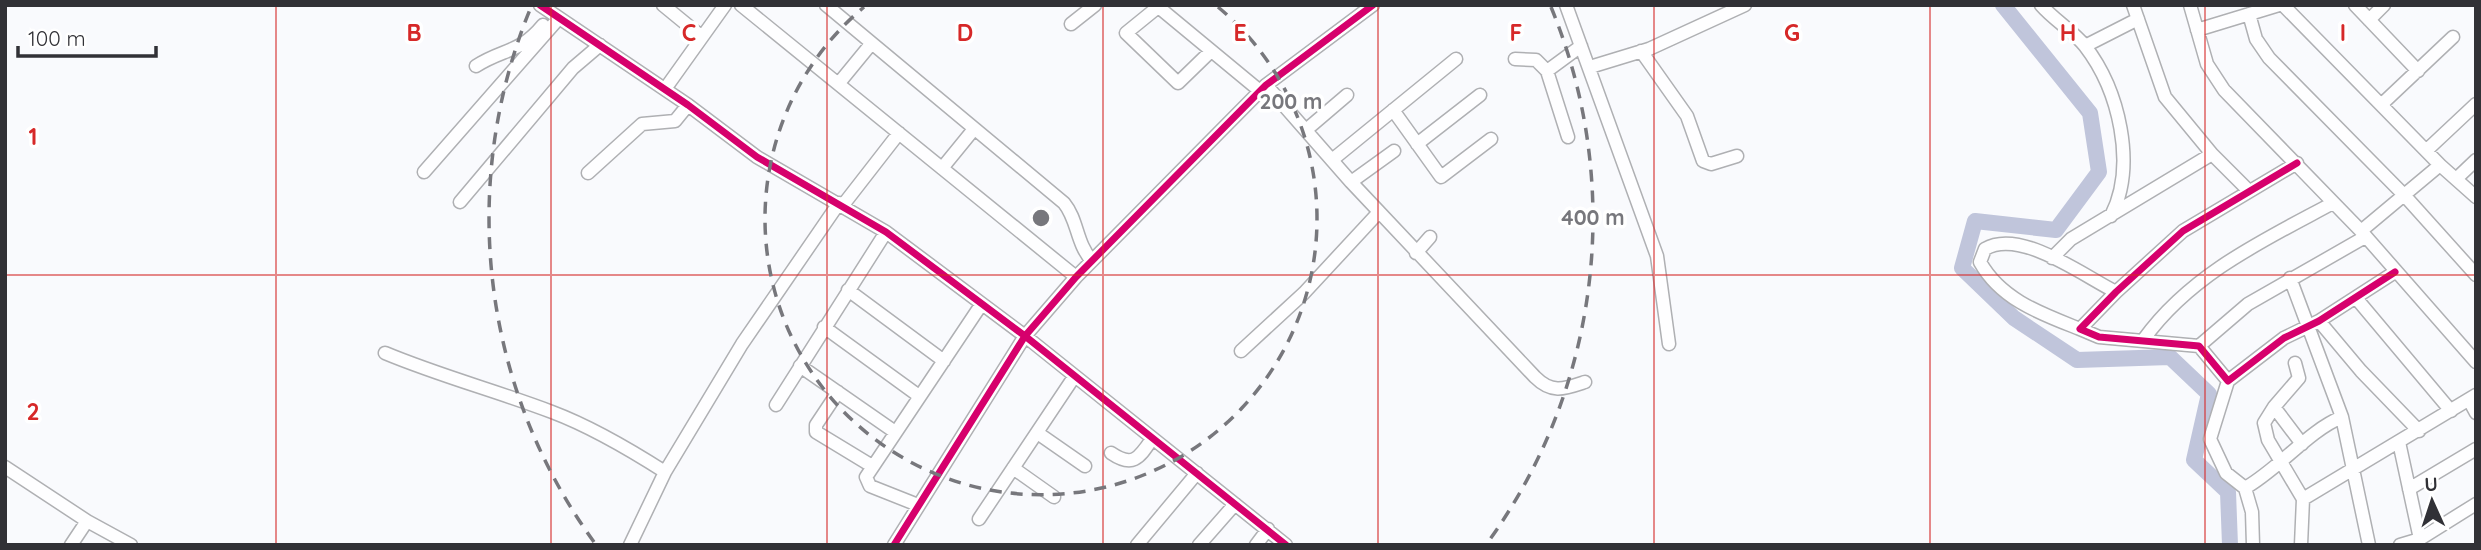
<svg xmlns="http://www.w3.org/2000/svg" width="2481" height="550" font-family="Quicksand,sans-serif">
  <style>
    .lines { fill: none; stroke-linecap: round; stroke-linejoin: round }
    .river { stroke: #c0c5db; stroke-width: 16 }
    .minor-casing { stroke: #afb0b3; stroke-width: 15 }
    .minor { stroke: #fefeff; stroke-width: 12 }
    .cycleway-casing { stroke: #fff; stroke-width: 11 }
    .cycleway { stroke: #d6006c; stroke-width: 7 }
    .grid { fill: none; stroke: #d62828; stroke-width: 2; stroke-opacity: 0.55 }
    .ring { fill: none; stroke: #77777c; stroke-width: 3.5; stroke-dasharray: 12 9 }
    .grid-label { font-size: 23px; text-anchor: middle; font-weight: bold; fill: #d62828; stroke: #fff; stroke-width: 7; stroke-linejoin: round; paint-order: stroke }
    .centre { fill: #77777c; stroke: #fff; stroke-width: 3.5 }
    .ring-label { font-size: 21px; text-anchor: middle; font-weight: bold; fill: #77777c; stroke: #fff; stroke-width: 7; stroke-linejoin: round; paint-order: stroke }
  </style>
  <rect width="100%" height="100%" fill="#f9fafd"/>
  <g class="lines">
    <path class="river" d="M2003 5 2090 113 2099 172 2056 230 1975 221 1962 268 2014 318 2077 360 2170 357 2209 394 2194 460 2228 492 2230 545"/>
    <g class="minor-casing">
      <path id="minor" d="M540 5 688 105 757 157 886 232 1025 336 1286 545
        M663 5 702 37
        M741 5 1076 277
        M826 5 1064 203C1078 220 1076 243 1092 261
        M1156 5 1260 91
        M1566 5 1657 256 1669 344
        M2041 5C2054 20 2073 31 2085 46 2119 90 2137 165 2111 216
        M2190 5 2207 64 2224 90 2361 231 2476 362
        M2283 5 2440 165
        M2355 5 2418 71
        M1158 7 1126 33 1178 83 1211 51
        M2249 14 2256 39 2269 58 2405 196 2476 275
        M2369 20 2384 5
        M1071 24 1095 5
        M2197 30 2279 5
        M2085 46 2138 19
        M1641 51 1687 116 1703 161 1711 164 1737 156
        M1515 59 1536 60 1547 71
        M476 66C504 48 519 54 543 25
        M1590 67 1649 49 1745 5
        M839 83 871 44
        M1266 85 1351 182 1535 377C1552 394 1564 389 1585 382
        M665 89 725 5
        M2382 104 2453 37
        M1393 110 1441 177 1491 139
        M1306 130 1347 95
        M1568 137 1547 71 1581 46
        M1417 144 1480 95
        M2428 149 2476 104
        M2212 154 2249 191
        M1332 160 1456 59
        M2297 163 2183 231 2116 292 2080 329 2099 337 2199 346 2228 381 2284 338 2319 321 2395 272
        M943 167 974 129
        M424 172 559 18
        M588 173 642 124 675 121 688 105
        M2456 179 2476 160
        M1351 182 1394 151
        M460 202 573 68 600 45
        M843 205 899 133
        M2361 231 2440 165 2476 197
        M1416 253 1430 237
        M2052 258 2071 239 2212 154 2165 97 2133 5
        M2290 278 2342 417 2369 545
        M848 290 944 361
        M2356 298 2451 411
        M2319 321 2361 371 2419 431
        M824 327 919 396
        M2080 329C2042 314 2001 300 1980 262L1985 249C2020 228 2082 275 2116 292
        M2144 339C2191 274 2264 240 2333 203
        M2199 346 2248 304 2365 237
        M1241 351 1304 293 1379 212
        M385 353C440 376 497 391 552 412 592 427 629 449 665 472
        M2295 363 2299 378 2274 407 2264 423 2268 440 2303 499 2301 545
        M800 366 895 432
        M2228 381 2210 439 2226 473 2245 488C2280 468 2308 431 2342 417
        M838 392 816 425V432L872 466
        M2469 400 2476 413
        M776 405 886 232
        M2274 407 2302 444
        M1039 434 1085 466
        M2399 442 2420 539
        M1111 453C1133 468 1139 458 1152 439
        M5 467 87 521 131 545
        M1013 468 1054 497
        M2245 488 2252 512 2253 545
        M2409 489 2476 449
        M2303 499 2476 395
        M918 505 870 486 866 477 981 305
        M979 519 1074 377
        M71 545 87 521
        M630 545 665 472 742 344 839 203
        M894 545 1025 336 1076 277 1266 85 1373 5
        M1137 545 1197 473
        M1199 545 1235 504
        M1256 545 1268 529
        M2400 545 2420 539 2476 504"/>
    </g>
    <use href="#minor" class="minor"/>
    <g class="cycleway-casing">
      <path id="cycleway" d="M540 5 688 105 757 157 886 232 1025 336 1286 545
        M2297 163 2183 231 2116 292 2080 329 2099 337 2199 346 2228 381 2284 338 2319 321 2395 272
        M894 545 1025 336 1076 277 1266 85 1373 5"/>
    </g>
    <use href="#cycleway" class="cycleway"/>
  </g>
  <path class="grid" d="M276 5V545M551 5V545M827 5V545M1103 5V545M1378 5V545M1654 5V545M1930 5V545M2205 5V545M5 275H2476"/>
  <g class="ring">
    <path d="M1218 7A276 276 0 1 1 864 7"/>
    <path d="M594 542A552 552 0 0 1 531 7M1551 7A552 552 0 0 1 1488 542"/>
  </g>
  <g class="grid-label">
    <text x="414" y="41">B</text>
    <text x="689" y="41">C</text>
    <text x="965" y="41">D</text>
    <text x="1240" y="41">E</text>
    <text x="1516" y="41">F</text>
    <text x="1792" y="41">G</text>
    <text x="2068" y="41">H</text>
    <text x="2343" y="41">I</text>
    <text x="33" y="145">1</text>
    <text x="33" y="420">2</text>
  </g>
  <circle cx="1041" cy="218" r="10" class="centre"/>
  <g class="ring-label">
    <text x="1291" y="109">200 m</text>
    <text x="1593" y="225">400 m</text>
  </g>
  <rect width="2481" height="550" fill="none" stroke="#313136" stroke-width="14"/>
  <g transform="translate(2432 501) rotate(357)" stroke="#ffffff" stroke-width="5" paint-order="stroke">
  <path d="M0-5L12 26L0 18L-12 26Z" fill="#313136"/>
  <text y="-10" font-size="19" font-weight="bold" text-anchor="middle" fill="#313136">U</text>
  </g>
  <path d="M18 46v10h138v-10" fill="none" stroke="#313136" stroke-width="3.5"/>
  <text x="28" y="46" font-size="21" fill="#313136" stroke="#ffffff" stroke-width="5" paint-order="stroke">100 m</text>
</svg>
